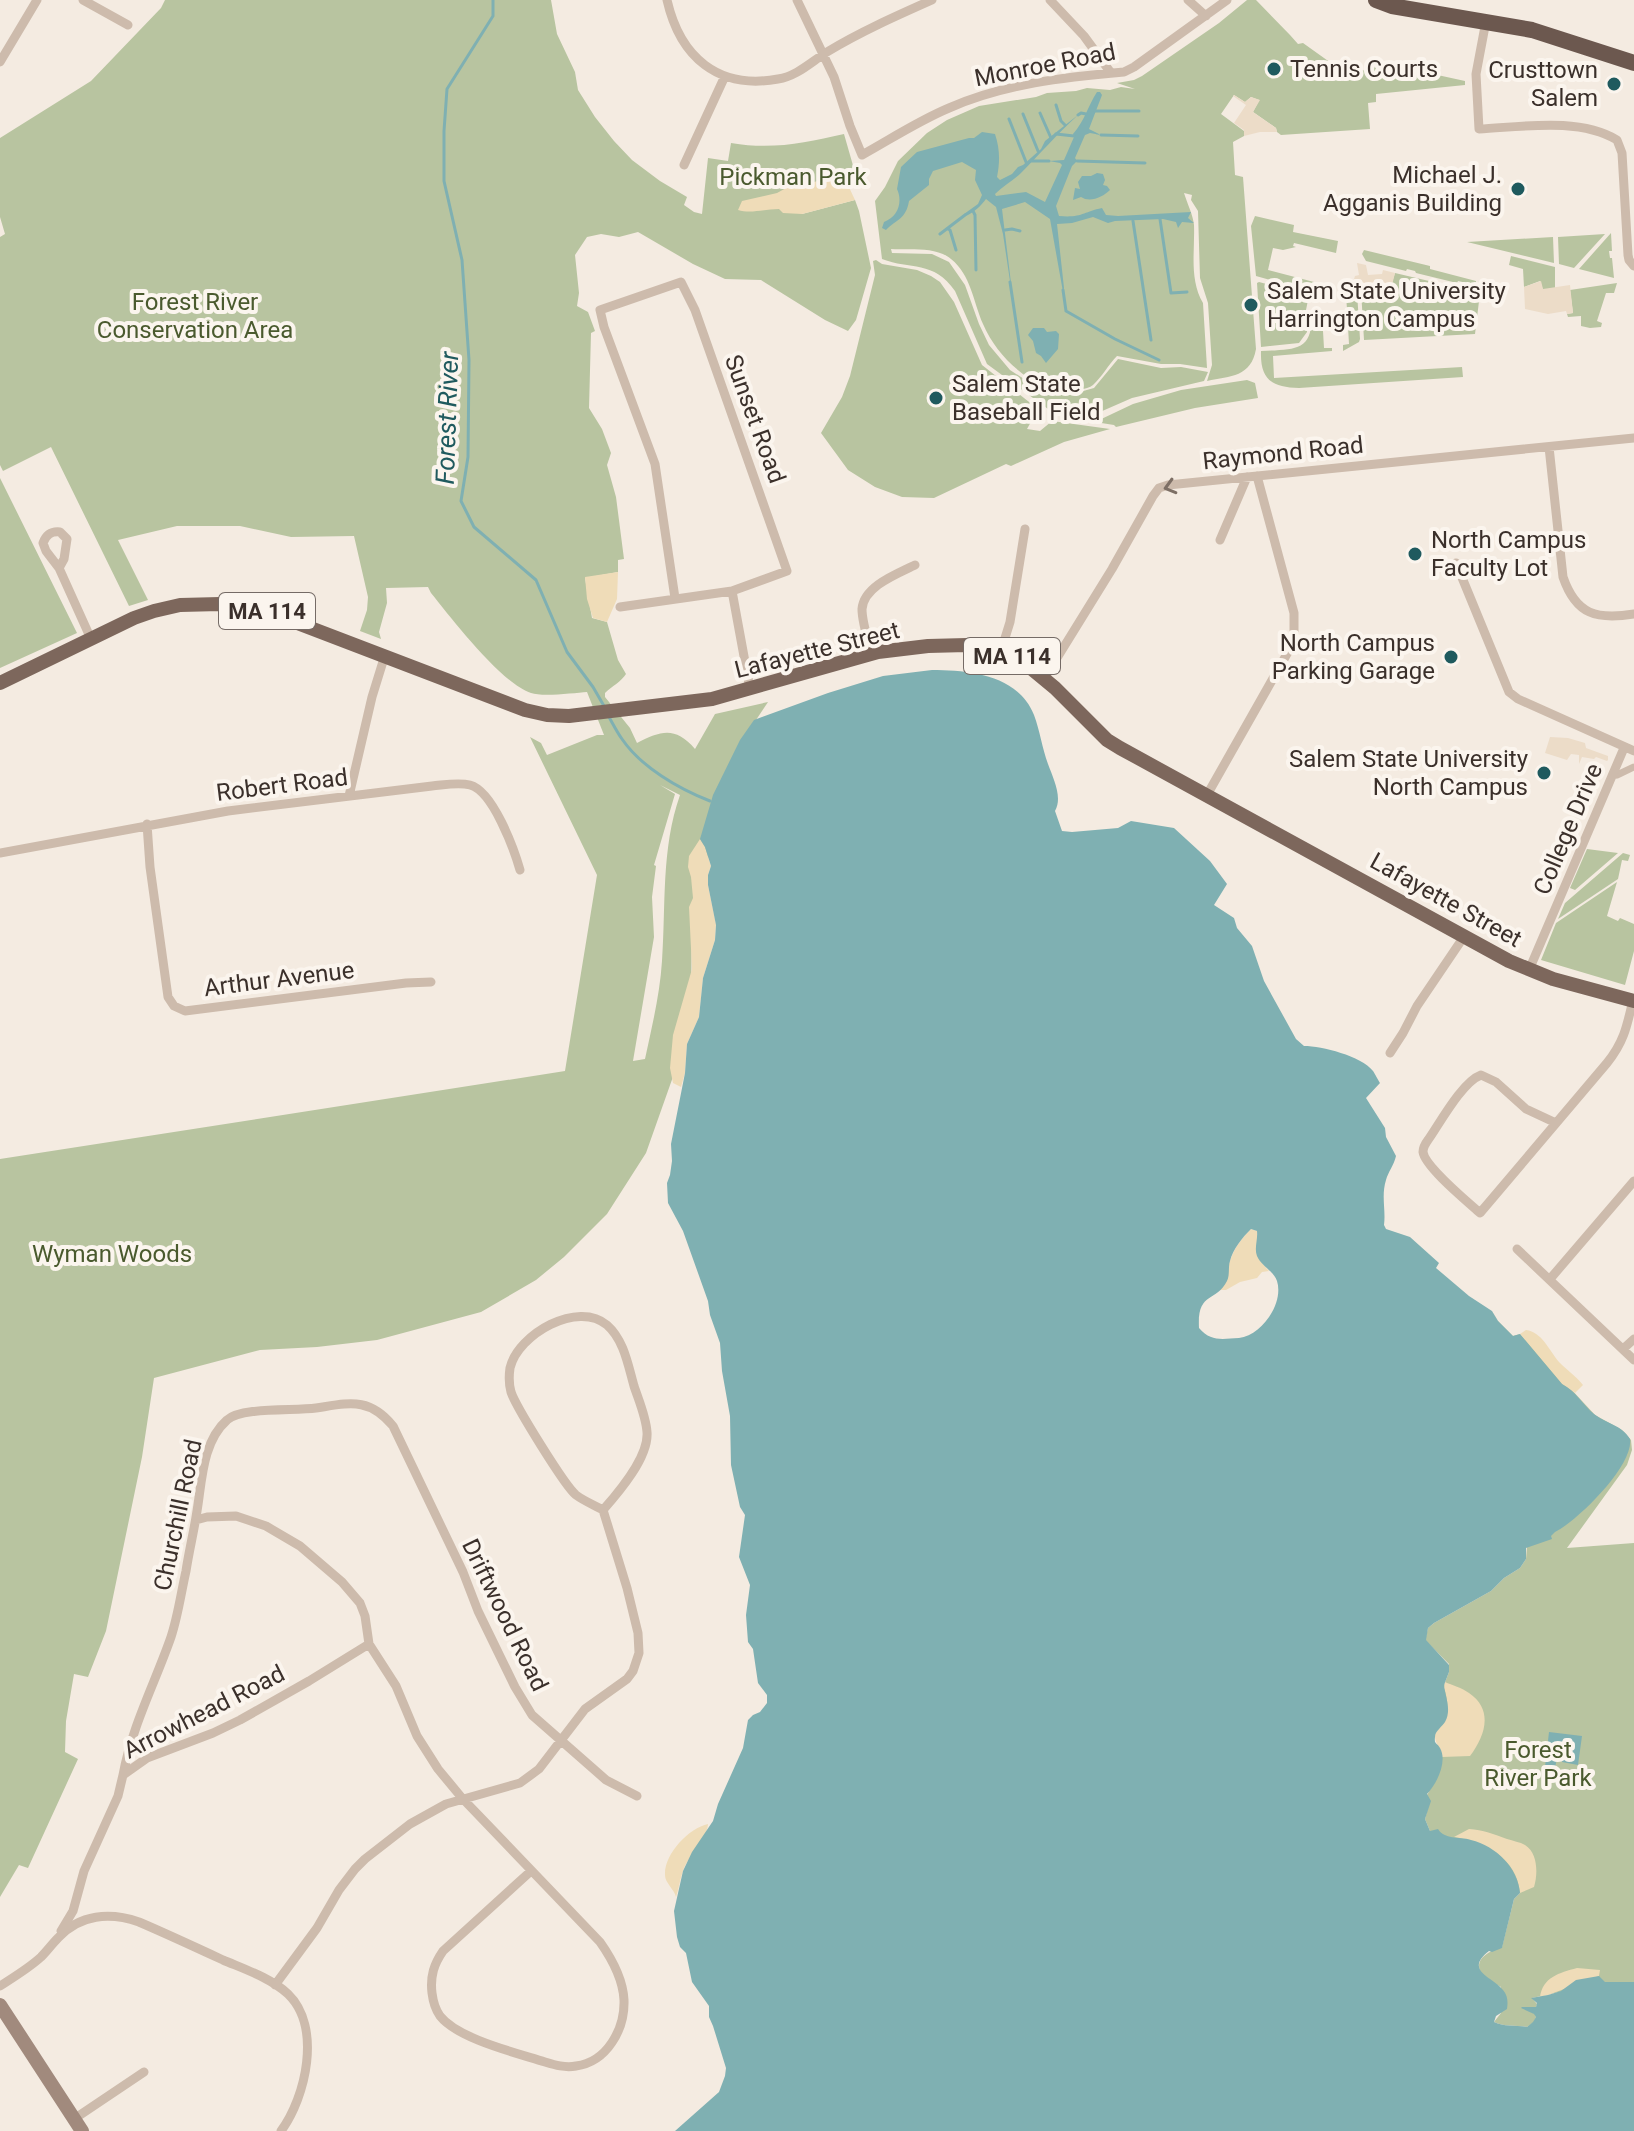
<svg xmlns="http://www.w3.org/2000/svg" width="1634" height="2131" font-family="Roboto,sans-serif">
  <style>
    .green { fill: #b8c4a0; fill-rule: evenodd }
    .sand { fill: #efdcb8 }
    .plaza { fill: #ecdcc8 }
    .water { fill: #7fb0b2; fill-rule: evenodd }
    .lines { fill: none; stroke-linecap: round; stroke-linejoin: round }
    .stream { stroke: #7fb0b2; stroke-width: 3 }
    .pedestrian { stroke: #cdbbac; stroke-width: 7 }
    .minor { stroke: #cdbbac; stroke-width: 9 }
    .secondary { stroke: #a18a7d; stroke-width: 14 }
    .primary { stroke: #7d675c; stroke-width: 14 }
    .trunk { stroke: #6c584f; stroke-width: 16 }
    .oneway { stroke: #7d6f65 }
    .poi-dot { fill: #1f5a5e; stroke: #fbf5ee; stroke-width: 3 }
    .labels { text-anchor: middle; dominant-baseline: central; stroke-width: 8; stroke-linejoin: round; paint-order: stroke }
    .shield { fill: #fbf5ee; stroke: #756b66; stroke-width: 2 }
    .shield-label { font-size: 22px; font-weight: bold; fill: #3b302b }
    .street-label { font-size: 24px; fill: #3b302b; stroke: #fbf5ee }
    .poi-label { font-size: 24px; fill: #3b302b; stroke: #fbf5ee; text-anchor: start }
    .park-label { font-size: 24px; fill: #4a5a2e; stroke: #fbf5ee }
    .water-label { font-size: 26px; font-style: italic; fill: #1f5a5e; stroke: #fbf5ee }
  </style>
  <rect width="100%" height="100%" fill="#f4ebe1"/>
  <path class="green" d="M165 0H551L557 34 575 72 578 90 595 117 614 141 632 160 660 181 687 197 684 205 694 212 702 214 708 158 728 161 731 143C772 150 805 143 844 134L856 176 852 187 797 209 802 214 855 200 859 211 871 268 856 320 848 331 825 320 761 280 725 279 693 264 638 232 619 237 601 234 587 237 575 255 579 293 577 306 588 312 595 331 591 333 589 408 602 429 611 453 607 465 616 497 624 559 618 560V572L585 578 592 618 607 622 618 660 626 674C621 682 612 686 605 693V697L630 728 637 743C661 731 675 726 695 749L715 714 768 702 744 738 692 913 691 1001 686 1040 646 1153 607 1214 564 1257 536 1280 481 1312 377 1340 317 1347 260 1350 154 1378 142 1457 106 1631 88 1677 74 1674 66 1721 65 1752 78 1759 28 1868 19 1865 0 1897V1159L565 1071 597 875 530 737 541 743 547 755 597 735H604L587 692C575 693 542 697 531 693 501 683 452 619 431 593L428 587 386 588 387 603 379 632 381 639 360 631 367 610 368 597 354 536 291 537 240 526H177L118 540 148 600 129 606 51 447 3 471 0 465V237L5 234 0 217V138L91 81 161 8ZM660 785 680 795C661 849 666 905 662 961 660 994 652 1026 645 1059L633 1061 654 937 652 897 656 866 654 865 675 794Z
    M1247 0H1256L1290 35 1298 44 1303 43 1338 68 1358 72 1387 64 1465 81V85L1376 94V102L1368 103 1370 129 1281 135 1277 132 1276 128 1253 112 1259 100 1251 97 1245 102 1234 95 1221 114 1244 131V136L1233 142 1235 175 1243 177 1256 349C1251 377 1231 376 1207 381L1212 365 1208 303 1200 278 1198 211 1191 200 1192 195 1184 193C1187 203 1193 215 1194 225 1195 251 1189 279 1203 303L1207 368 1180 364H1161L1117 356C1108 365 1102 377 1093 385 1087 390 1072 391 1064 391 1051 391 1041 385 1030 379 1009 365 993 347 983 324 973 301 971 275 951 259 936 246 909 250 891 249L892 253 932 254 949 262 965 285 979 324 989 345 1010 370 1041 390 1054 394 1069 395 1094 388 1118 359 1161 368 1181 367 1208 372 1204 381 1132 398 1084 419H1078L1048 409 987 364 955 291C934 260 910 270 882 259L875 201 885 187 898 161 927 133 947 120 979 106 1036 97 1047 93 1076 91 1087 88 1110 90 1121 87 1135 89 1117 83 1134 80 1142 76 1219 23Z
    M1255 216 1294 225 1293 232 1338 241 1336 253 1294 243 1293 246 1296 247 1283 250 1273 248 1268 270 1314 282 1310 291 1256 276 1251 226Z
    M1611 233 1612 251H1609L1610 258H1612L1614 278 1579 269Z
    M1605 234 1574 268 1559 264 1558 237Z
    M1553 237 1554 263 1467 242Z
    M1364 250 1430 266V269L1476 281V285L1480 286V288L1467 285V283L1458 281 1457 283 1416 273 1415 271 1407 269 1406 271 1366 261 1362 254Z
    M1511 256 1555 267V288L1543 290 1540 281 1524 287 1523 269 1509 265Z
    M876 260 882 264 917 270 931 276 940 282 954 302 982 365 1038 409 1027 429 1040 431 1052 421 1110 429 1064 442 1011 466 1006 464 934 498 902 497 875 487 848 470 821 433 842 397 850 376 875 275 873 261Z
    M1395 273 1480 293 1475 334 1364 340 1361 290 1390 289Z
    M1259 282 1309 295 1306 310 1307 332 1299 343 1261 347 1257 283Z
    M1617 283 1614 293H1606L1597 321 1602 323 1601 327 1590 328 1581 326V316L1568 317 1567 314 1573 313 1570 290Z
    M1357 292 1360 339 1359 342 1343 351V345L1349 344 1346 293Z
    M1311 311 1322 314 1324 348H1332V351L1273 356 1274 378 1462 367 1463 377 1299 388C1272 387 1260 380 1261 351 1296 349 1314 352 1311 311Z
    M1247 380 1255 383 1258 398 1195 408 1116 427 1114 425 1095 422 1133 404 1181 390Z
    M0 478 77 633 0 668Z
    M1587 849 1618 853 1575 890 1570 888Z
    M1623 853 1630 855 1628 861 1622 860 1618 879 1558 919 1565 903Z
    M1617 882 1607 916 1618 921 1620 918 1634 924V951L1625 985 1541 960 1556 923Z
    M1492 1311 1498 1321 1513 1336 1520 1334 1595 1415 1622 1430 1631 1440 1632 1450 1627 1465 1567 1548 1634 1543V1982H1605L1532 1998 1537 2004 1536 2007H1522L1535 2014 1536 2017 1534 2022 1527 2027C1516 2025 1504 2027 1494 2022L1501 2013V1987C1496 1984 1487 1981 1483 1976 1471 1960 1489 1951 1502 1947L1514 1899 1520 1893 1441 1834 1430 1831 1425 1819 1429 1804 1427 1795 1436 1780 1444 1685 1449 1672V1664L1425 1640 1428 1628 1434 1623 1491 1591 1504 1578 1520 1568 1526 1559 1539 1393Z"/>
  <path class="sand" d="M833 176 847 183 855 200 802 214 783 213 779 209C765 209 751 214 738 210L742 201 777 193 788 187 811 183Z
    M618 572 617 599 607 622 593 618 587 599 585 577Z
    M700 839 705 847 711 866 708 875V885L716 924 715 940 703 978 699 1017 687 1044 685 1073 681 1087 673 1083 670 1068 673 1035 692 969 689 907 693 898 691 877 688 867 689 856Z
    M1251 1229 1257 1231C1259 1251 1253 1254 1269 1271L1262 1272 1257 1278 1240 1282 1226 1290H1220C1232 1275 1225 1273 1231 1258 1235 1247 1243 1237 1251 1229Z
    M1526 1330C1542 1332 1549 1350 1559 1362 1567 1370 1576 1376 1583 1385L1575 1393 1562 1384 1520 1334Z
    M1445 1682C1452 1685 1462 1688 1469 1693 1494 1710 1485 1736 1470 1756L1442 1757C1441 1748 1434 1743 1435 1734 1444 1721 1450 1711 1446 1695 1444 1684 1443 1694 1445 1682Z
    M708 1824C707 1840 689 1854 683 1871 680 1879 679 1888 676 1897 674 1889 665 1883 665 1875 664 1854 689 1828 708 1824Z
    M1469 1829C1483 1830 1494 1834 1507 1839 1513 1841 1520 1842 1525 1845 1538 1853 1538 1874 1534 1887L1520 1893C1517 1858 1485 1842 1454 1837Z
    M1577 1968 1600 1970 1599 1976 1548 1995 1540 1997C1543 1977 1559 1973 1577 1968Z"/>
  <path class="plaza" d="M1234 95 1245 102 1251 97 1260 100 1253 112 1276 128 1277 132H1260L1244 136V130L1234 123 1246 105 1233 96Z
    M1357 263 1366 265 1368 275 1382 274 1383 270 1395 273 1391 289 1357 290 1356 279H1354L1355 276 1359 275Z
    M1541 281 1543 289 1570 285 1573 313 1567 314 1566 311 1548 314 1525 309 1524 287Z
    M1550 737 1568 738 1585 743 1586 748 1608 756V760L1607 761 1596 757 1594 759 1582 757 1579 764V755L1571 754 1567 760 1545 753Z"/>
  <path class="water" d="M1097 92H1100L1102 95 1089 129 1101 135 1090 133 1085 135 1075 158 1077 161 1072 166 1056 206 1059 216C1082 218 1083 212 1102 208L1106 215 1118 216 1191 212 1188 218 1194 223 1182 222 1178 228 1176 222 1163 219 1115 221 1108 223 1093 217 1072 223 1057 224 1064 288 1063 292 1050 219 1025 202 1002 209 1011 283 1010 281 1003 234 996 207 986 199C981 206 974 212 966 216L964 214 978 204 982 195 975 180 976 170 962 162 933 171 929 179V185L909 201C906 219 897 219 886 230L882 228 884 222C898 217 903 202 897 189L901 167 917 152 969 138H974L982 132 995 134C1000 149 1000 162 997 177L1000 180 1012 174 1018 167 1023 165 1041 149 1045 141 1078 115C1057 134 1040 154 1020 174 1012 181 1003 186 995 194L996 196 1026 192 1045 202 1062 165 1060 163 1049 161 1064 160 1074 137 1073 134C1084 122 1088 106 1097 92Z
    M1097 173 1103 174 1105 180 1103 185 1107 186 1110 190C1103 197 1090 203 1081 197L1073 200 1075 188 1080 189 1078 182 1082 176H1091Z
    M1033 328H1044L1047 332 1056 331 1059 334 1058 349 1046 363 1041 356 1036 353 1033 341 1028 335Z
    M932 670C970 670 1018 675 1034 715 1040 731 1042 748 1048 764 1053 778 1063 797 1055 811L1062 831 1072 832 1118 828 1131 821 1174 828 1210 861 1227 884 1214 905 1234 918 1237 928 1252 946 1264 981 1296 1039 1304 1046C1322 1046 1361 1056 1373 1071 1374 1072 1379 1082 1380 1083L1366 1098 1385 1128 1386 1137 1396 1156C1394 1165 1388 1172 1386 1180 1381 1196 1386 1210 1384 1225L1386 1229 1410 1237 1439 1263 1436 1268 1469 1296 1492 1311 1498 1321 1513 1336 1520 1334 1562 1384C1576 1391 1582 1404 1594 1414 1605 1423 1622 1425 1630 1439 1634 1466 1576 1522 1555 1532L1551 1536 1552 1539 1526 1548V1559L1520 1568 1504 1578 1491 1591 1434 1623 1428 1628 1426 1640 1449 1665V1672L1444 1685C1445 1696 1452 1710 1445 1722 1442 1727 1435 1731 1435 1737 1434 1745 1437 1742 1440 1748 1448 1762 1436 1785 1427 1794L1431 1801 1425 1819 1430 1831 1438 1829C1445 1840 1458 1836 1471 1840 1496 1846 1518 1868 1520 1893L1514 1899 1502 1948 1492 1952 1489 1951C1463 1971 1494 1977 1503 1990 1508 1996 1508 2002 1507 2009L1496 2016 1494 2022C1504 2027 1516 2025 1527 2027L1533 2022 1536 2017 1534 2014 1521 2008 1522 2007H1536L1537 2003 1531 1998 1548 1995 1561 1991 1576 1980 1599 1976 1605 1982H1634V2131H675L719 2092 725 2076 726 2068 713 2026 709 2017V2006L692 1982 686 1953 680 1947 677 1937 674 1911 683 1871 692 1852 713 1821 718 1804 743 1748 748 1720 753 1715 760 1712 767 1703V1695L758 1683 753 1649 748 1642 746 1615 750 1585 739 1557 745 1515 740 1507 731 1465 730 1416 722 1371 720 1343 710 1315 708 1301 683 1231 668 1203 667 1183 670 1175 672 1161 671 1144 685 1073 687 1044 699 1017 703 978 715 940 716 925 708 885V875L711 866 705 847 700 839 713 795 740 740 754 720 828 693 883 676ZM1251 1229 1257 1231C1258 1240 1254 1248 1257 1256 1261 1266 1274 1271 1277 1281 1284 1303 1262 1335 1239 1338 1222 1339 1211 1342 1199 1328 1197 1291 1216 1303 1227 1281 1230 1275 1228 1267 1230 1261 1233 1249 1242 1238 1251 1229Z
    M1549 1732 1582 1736 1578 1765 1562 1762 1563 1749 1559 1748 1555 1768 1545 1767Z"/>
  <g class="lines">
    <path class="stream" d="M493 0V16L447 89 444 131V181L462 260 469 360 468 457 461 501 474 527 536 580 567 652 593 687 604 706
      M1056 105 1061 121 1065 125
      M1095 111H1139
      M1040 113 1051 138
      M1023 114 1038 151
      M1078 115 1081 113 1086 114
      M1009 119 1026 162
      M1056 134 1074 136
      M1101 135 1138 136
      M1032 161H1049
      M1077 161 1145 163
      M973 211 975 215 976 270
      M1160 219 1171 293 1187 292
      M1133 221 1151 340
      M948 229 950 230 956 250
      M1005 230 1012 229 1020 231
      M940 234 965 215
      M1010 282 1022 362
      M1063 290 1066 311 1115 339 1159 360
      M609 717C613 724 617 732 622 739 641 767 679 789 710 801"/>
    <path class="pedestrian" d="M1617 775 1634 767"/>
    <path class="minor" d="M83 0 128 25
      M667 0C680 57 718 90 778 79 797 76 811 62 827 52 860 32 896 16 932 0
      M797 0 834 77 850 126 862 155C891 139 918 121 949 108 1003 84 1065 77 1124 72L1134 67 1227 0
      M1050 0 1084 36 1111 73
      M1188 0 1206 16
      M1486 21 1476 74 1479 129C1522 127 1579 117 1617 140L1622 153 1628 255 1629 260 1634 266
      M0 62 37 0
      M684 165 725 76
      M1549 447 1563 577C1576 615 1597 620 1634 614
      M1220 540 1247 477
      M1456 563 1509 692 1518 699 1634 751
      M59 568 46 551 43 543C46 535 51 531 60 532L67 539 64 559 59 568 91 639
      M732 591 750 689
      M620 607 732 591 787 571 695 310 681 282 600 310 604 327 655 464 675 598
      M1001 651 1010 622 1025 529
      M872 654C868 640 862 623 862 609 864 586 897 574 915 565
      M1044 679 1112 569 1153 496 1159 488 1168 485 1634 438
      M1207 795 1288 652 1294 633V613L1257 476
      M349 796 372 697 385 655
      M147 824 150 867 168 997 174 1006 185 1011 406 983 431 982
      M0 853 228 811 432 786C444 785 458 782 470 785 493 791 514 849 520 870
      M1529 970 1624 748
      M1390 1053 1403 1033 1417 1006 1465 935
      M1556 1123 1526 1109 1496 1082 1481 1075C1462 1082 1440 1123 1428 1140 1425 1144 1423 1147 1423 1152 1425 1167 1468 1202 1480 1213L1607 1063C1624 1042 1627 1026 1633 1000
      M1517 1249 1634 1360
      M1550 1279 1634 1181
      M1623 1349 1634 1339
      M196 1520 207 1517 236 1516 266 1526 300 1546 342 1582 360 1603 365 1616 369 1644 396 1686 417 1736 438 1769 462 1798 600 1942C612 1959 623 1979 624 2000 625 2029 607 2062 576 2066 565 2068 555 2065 545 2062 517 2053 458 2039 440 2016 435 2009 433 2001 432 1993 430 1976 434 1964 443 1951L531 1871
      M123 1775C132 1726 155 1683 171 1637 178 1616 181 1593 186 1571 189 1551 194 1531 197 1511 202 1482 202 1442 227 1420 241 1407 293 1411 316 1408 350 1403 369 1397 393 1426L463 1572 478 1611 515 1687 532 1715 606 1780 637 1796
      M61 1931 73 1911 84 1871 118 1796 123 1775 147 1758 213 1733 240 1720 309 1681 369 1644
      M275 1985 317 1928 339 1890 355 1869 365 1859 410 1824 446 1804 520 1783 539 1769 585 1709 627 1679 633 1671 639 1653 638 1633 627 1588 603 1510C619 1492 649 1457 647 1432 646 1417 639 1401 634 1386 628 1365 624 1340 607 1325 578 1300 518 1334 510 1368 509 1375 509 1385 511 1392 516 1407 565 1486 576 1495 584 1501 594 1505 603 1510
      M0 1986C14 1977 29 1968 41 1957 47 1951 52 1944 58 1938 80 1914 110 1912 139 1922 167 1934 195 1947 223 1960 244 1969 271 1978 288 1994 322 2027 306 2097 281 2131
      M74 2119 144 2072"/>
    <path class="secondary" d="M0 2005 82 2131"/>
    <path class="primary" d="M0 683 134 618 154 611 180 605 220 604 266 611 525 710 547 715 569 716 712 699 878 652 928 646 967 645 1001 651 1026 664 1055 688 1107 740 1120 748 1509 961 1553 979 1634 1001"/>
    <path class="trunk" d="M1376 0 1392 6 1532 30 1634 63"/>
  </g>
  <defs><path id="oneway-chevron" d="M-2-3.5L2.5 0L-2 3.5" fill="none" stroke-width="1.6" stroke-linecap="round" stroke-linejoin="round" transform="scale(2)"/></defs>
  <use class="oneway" href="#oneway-chevron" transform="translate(1170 487) rotate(164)"/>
  <g class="poi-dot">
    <circle cx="1274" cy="69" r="8"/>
    <circle cx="1614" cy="84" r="8"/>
    <circle cx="1518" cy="189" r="8"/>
    <circle cx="1251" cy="305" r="8"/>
    <circle cx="936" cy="398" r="8"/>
    <circle cx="1415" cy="554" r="8"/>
    <circle cx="1451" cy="657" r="8"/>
    <circle cx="1544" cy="773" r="8"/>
  </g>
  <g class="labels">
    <g class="shield">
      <rect x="219" y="593" width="96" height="36" rx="6"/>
      <rect x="964" y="638" width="96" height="36" rx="6"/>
    </g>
    <g class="shield-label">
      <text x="267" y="611">MA 114</text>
      <text x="1012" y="656">MA 114</text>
    </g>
    <g class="street-label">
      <text transform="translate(1045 65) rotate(-11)">Monroe Road</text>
      <text transform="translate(755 419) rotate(70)">Sunset Road</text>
      <text transform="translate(1283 453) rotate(-6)">Raymond Road</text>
      <text transform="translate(817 650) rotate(-14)">Lafayette Street</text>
      <text transform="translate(282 785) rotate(-7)">Robert Road</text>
      <text transform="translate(1568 829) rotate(-67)">College Drive</text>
      <text transform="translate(1446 900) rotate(29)">Lafayette Street</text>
      <text transform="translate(279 979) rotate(-7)">Arthur Avenue</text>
      <text transform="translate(178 1515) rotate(-78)">Churchill Road</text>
      <text transform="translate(505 1615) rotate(64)">Driftwood Road</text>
      <text transform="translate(204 1712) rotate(-27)">Arrowhead Road</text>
    </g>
    <g class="poi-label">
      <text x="1290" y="69">Tennis Courts</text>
      <text x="1598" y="70" text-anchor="end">Crusttown<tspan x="1598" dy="28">Salem</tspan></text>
      <text x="1502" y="175" text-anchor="end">Michael J.<tspan x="1502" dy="28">Agganis Building</tspan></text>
      <text x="1267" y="291">Salem State University<tspan x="1267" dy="28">Harrington Campus</tspan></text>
      <text x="952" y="384">Salem State<tspan x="952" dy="28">Baseball Field</tspan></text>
      <text x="1431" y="540">North Campus<tspan x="1431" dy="28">Faculty Lot</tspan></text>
      <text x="1435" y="643" text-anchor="end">North Campus<tspan x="1435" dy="28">Parking Garage</tspan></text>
      <text x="1528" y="759" text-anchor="end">Salem State University<tspan x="1528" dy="28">North Campus</tspan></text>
    </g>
    <g class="park-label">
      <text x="793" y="177">Pickman Park</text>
      <text x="195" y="302">Forest River<tspan x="195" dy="28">Conservation Area</tspan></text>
      <text x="112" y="1254">Wyman Woods</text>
      <text x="1538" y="1750">Forest<tspan x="1538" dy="28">River Park</tspan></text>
    </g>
    <g class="water-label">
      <text transform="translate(447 418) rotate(-88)">Forest River</text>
    </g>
  </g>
</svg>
